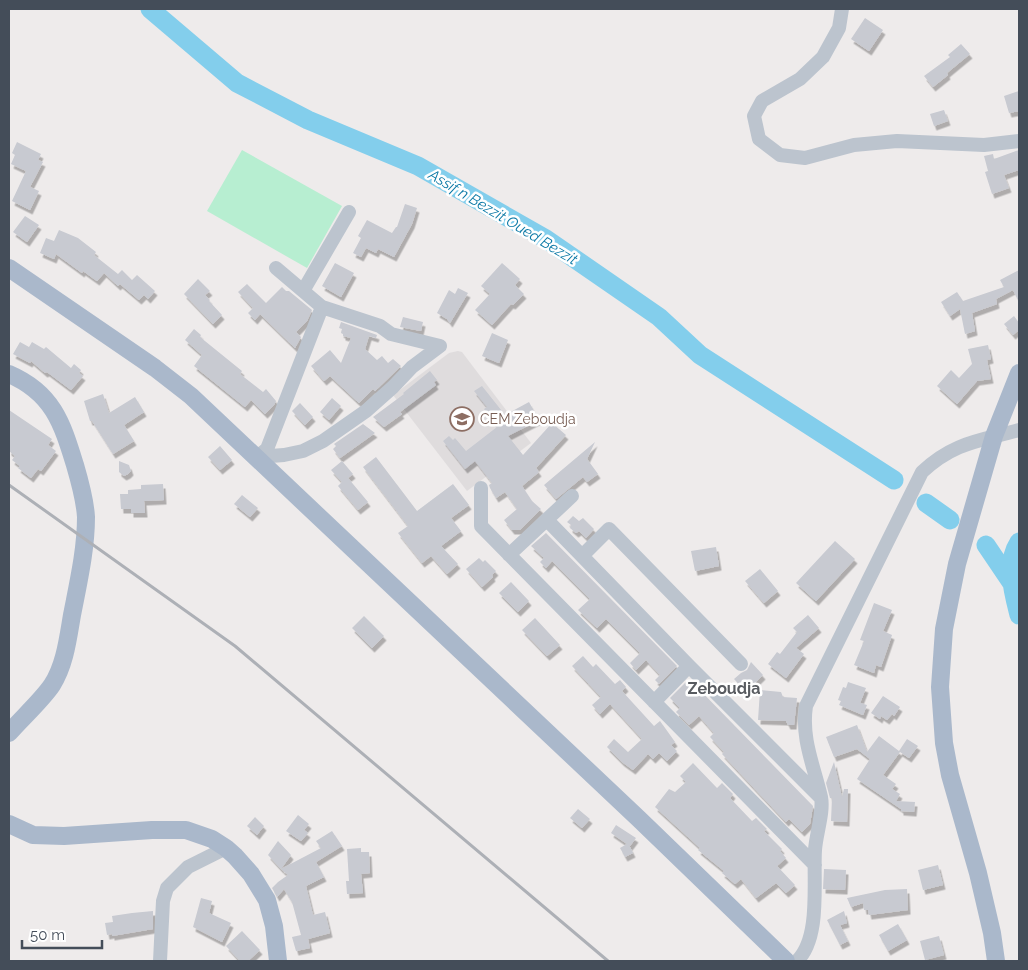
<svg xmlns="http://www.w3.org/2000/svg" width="1028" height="970" font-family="Raleway,sans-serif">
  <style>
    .education { fill: #dfdcdd }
    .green { fill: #b7eed1 }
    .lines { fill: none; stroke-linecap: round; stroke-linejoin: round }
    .river { stroke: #83ceec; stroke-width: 19 }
    .building { fill: #c8cad1; filter: url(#shadow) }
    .minor { stroke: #bcc4ce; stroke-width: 14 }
    .major { stroke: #aab8cb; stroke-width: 18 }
    .rail { stroke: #adb0b6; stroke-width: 3 }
    .labels { text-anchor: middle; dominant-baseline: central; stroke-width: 5; stroke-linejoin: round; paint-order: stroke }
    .education-label { font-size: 14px; fill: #785e54; stroke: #fff; text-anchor: start }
    .water-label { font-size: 15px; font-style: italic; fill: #0a78a5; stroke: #fff }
    .quarter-label { font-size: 16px; font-weight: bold; fill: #585b60; stroke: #fff }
  </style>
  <defs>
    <filter id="shadow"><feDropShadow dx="2.5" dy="4.5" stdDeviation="0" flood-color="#0004"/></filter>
  </defs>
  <rect width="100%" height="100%" fill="#eeebeb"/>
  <path class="education" d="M458 351 462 352 531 443 467 491 393 395 449 353Z"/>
  <path class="green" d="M242 150 342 206 307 268 207 211Z"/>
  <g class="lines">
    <path class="river" d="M150 9 237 83 308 120 418 166 546 239 659 317 700 355 894 480
      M926 503 950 520
      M1019 542C1005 564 1013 591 1019 615
      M986 545 1011 582"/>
  </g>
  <path class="building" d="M865 18 883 30 869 51 851 39Z
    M961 44 970 54 947 73 948 75 933 87 924 76 950 57 948 55Z
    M1019 91V111L1009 113 1004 96Z
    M944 110 948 121 934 126 930 114Z
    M17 142 41 154 38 160 43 162 30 187 39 191 30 210 12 201 26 171 11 164 15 155 12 153Z
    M1019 150V170L1004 175 1009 188 992 194 985 172 988 171 984 156 993 154 994 159Z
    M405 204 417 208 412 224 394 257 378 249 376 253 366 248 361 257 353 253 361 238 358 236 367 220 392 233 396 227H397Z
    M25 216 39 225 27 242 13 232Z
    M59 230 78 238 96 252 94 255 118 274 122 270 132 280 137 275 155 291 148 299 144 295 139 300 120 284 118 286 104 273 97 281 83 271 82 273 56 254 54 259 40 253 46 238 54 241Z
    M335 263 354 273 341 297 322 286Z
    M502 263 520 279 515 285 524 294 513 305 511 304 492 325 475 310 490 294 481 286Z
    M1019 270V302L1013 290 996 299 997 304 972 313 975 331 965 334 960 309 950 316 941 302 957 292 963 301 1004 287 1000 280Z
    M198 279 210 291 205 295 210 300 209 301 222 315 213 324 184 294Z
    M247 284 266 303 282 287 286 291H289L312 310 307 321 296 332 301 337 295 348 260 314 255 320 248 313 253 308 238 292Z
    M458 288 468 293 450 323 447 319 437 313 449 290 455 294Z
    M1014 316 1019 323V330L1013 335 1004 324Z
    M403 317 423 322 421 331 400 327Z
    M341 322 377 335 376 338 369 336 365 349 377 360 382 356 388 363 393 359 401 366 375 391 373 389 359 403 330 376 324 381 311 366 330 350 341 363 351 338 343 336V334L341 333 342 329 339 328Z
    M194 329 201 335 200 337 242 371 240 374 263 392 266 389 276 401 274 405 265 414 251 400 245 407 194 366 202 355 185 340Z
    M492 333 508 340 499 363 482 356Z
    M20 342 29 347 32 342 44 349 46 347 71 368 74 364 81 370 79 373 83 376 71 390 47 372 45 373 31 361 30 363 13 354Z
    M988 345 991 359 987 360 991 379 977 381 957 404 937 386 951 370 959 378 972 364 968 349Z
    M430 371 437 380 434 382 436 385 400 412 402 414 384 427 373 417 404 394 403 393Z
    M482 386 505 415 529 402 539 420 508 436 523 455 552 423 566 435 536 468 539 472 522 486 532 501 541 509 520 530H512L504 520 517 509 505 492 496 498 490 488 489 485 492 483 475 461 465 469 443 441 449 436 453 440 455 438 466 451 497 427 484 409 487 407 474 391Z
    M103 394 109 413 135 397 144 412 124 425 134 441 113 454 92 421H90L84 401Z
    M332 398 341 406 329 420 320 412Z
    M300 403 313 417 305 425 292 411Z
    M9 410 52 439 48 445 56 451 41 471 38 469 31 478 18 468 20 466 12 460 15 456 9 451Z
    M363 424 375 433 340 458 333 449 336 446 334 444Z
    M595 442 587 459 598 474 587 482 583 477 556 499 544 485Z
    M220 446 232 460 220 470 208 457Z
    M376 457 417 511 453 484 469 505 451 518 461 531 441 546 458 564 447 574 431 556 422 563 398 533 408 526 363 467Z
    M119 461 129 465 131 471 128 474 124 476 119 472Z
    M342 461 353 474 348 478 368 502 358 510 338 486 342 482 331 470Z
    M163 484 164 500 144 501 145 513H131V509H121L120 494H128V490L141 489V485Z
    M242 495 258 508 250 517 234 504Z
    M573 516 579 521 583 518 594 529 586 538 579 531 576 533 570 528 571 525 567 522Z
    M546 533 677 666 659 684 655 680 660 675 646 660 636 670 630 663 640 653 606 619 597 628 578 610 590 599 552 561 546 568 540 562 544 558 531 546Z
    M835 541 855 559 816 601 796 583Z
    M716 547 719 566 695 571 691 551Z
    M479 558 483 562 485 560 496 571 492 575 493 577 482 587 466 569Z
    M760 569 778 591 764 603 745 581Z
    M511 582 529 601 518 612 499 593Z
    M874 603 892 610 883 631 892 635 881 667 876 665 874 673 854 665 864 641 860 640Z
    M808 615 819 628 796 648 804 654 786 678 768 664 777 652 780 654 797 632 793 628Z
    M364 616 384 636 372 648 352 628Z
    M535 618 560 645 547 656 522 630Z
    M583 656 593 667 596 664 615 684 620 680 626 687 622 691 654 726 660 721 675 742 671 745 677 751 667 761 659 753 653 759 648 754 633 770 622 762 607 747 614 739 628 752 642 739 610 704 600 714 592 705 601 697 572 666Z
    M751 662 763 675 746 692 734 679 741 673 747 670Z
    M687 681 691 685 693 683 813 806 810 824 802 832 789 819 786 822 722 754 724 752 710 737 714 733 699 716 689 725 676 712 680 708 670 698Z
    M848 682 866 688 860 703 867 705 863 715 839 705 841 701 838 700 843 687 846 688Z
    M760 690 781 692 783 697 797 698 794 725H788L786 721 758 720Z
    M883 696 900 707 894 716 892 714 887 720 881 716 880 719 871 713Z
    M857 725 867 752 879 736 899 751 907 739 918 746 909 758 900 752 883 775 896 784 892 789 900 794 896 801 915 802 914 812 901 811V809L857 779 870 759 857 749 834 757 826 737Z
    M834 762 842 797 844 789H848L847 822 831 821 832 798H830L826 783Z
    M693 763 717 788 722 783 733 794 730 798 752 821 756 818 767 829 764 831 782 849 780 851 786 858 777 866 795 885 786 893 776 883 756 898 741 879 735 884 722 873 724 871 698 850 700 848 655 807 669 789 675 792 686 782 680 776Z
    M578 809 590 819 582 828 570 818Z
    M298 815 309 824 304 830 308 833 301 841 286 831Z
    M255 817 264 826 257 835 247 826Z
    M616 825 636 838 630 846 629 845 633 853 625 857 620 848 627 844 611 833Z
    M332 831 342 846 316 862 324 877 306 886 313 915 325 912 330 933 308 939 310 948 296 951 292 937 301 935 292 902 284 889 277 897 272 888 278 882 288 875 281 869 321 848 316 841Z
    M278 841 291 855 281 869 268 855Z
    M361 848V852H369L370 873 361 874 363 893 347 894 346 881H349L347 849Z
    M938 865 943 885 923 890 918 870Z
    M824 869 846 870 845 890 823 889Z
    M907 889 908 910 869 915 868 910H864L863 903 851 907 847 898 885 890Z
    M201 898 212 901 209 913 231 923 222 942 193 927Z
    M153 911V929L112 936V934L107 935 105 923 113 922 112 916 132 913Z
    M844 911 847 923 840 925 848 941 840 945 827 920Z
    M898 924 907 940 888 951 879 935Z
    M242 931 260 950 248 961H240L226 946Z
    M939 936 944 955 925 960 920 941Z"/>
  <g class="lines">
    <path class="minor" d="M842 9 839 28 823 57 800 79 762 101 754 116 759 139 780 155 805 158 854 145 897 141 984 145 1019 141
      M276 268 322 307 380 326 391 334 440 346
      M303 291 349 212
      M257 457 284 455 303 451 323 441 366 411 393 387 412 367 440 346
      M257 457 267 449 322 307
      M481 488V526L815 865
      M547 520 689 666 820 797
      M509 555 572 496
      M582 556 609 529 741 664
      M654 702 689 666
      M160 961 163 901 167 888 188 867 226 848
      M797 961C821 938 813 882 815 850 816 834 824 812 821 797 814 766 801 739 806 706L922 472C954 442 980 441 1019 430"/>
    <path class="major" d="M9 268 155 368 191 396 639 819 786 961
      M9 374C53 393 62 423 75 465 80 482 85 500 86 517 86 550 78 584 72 615 68 638 65 665 52 685 42 700 21 719 9 733
      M9 824 33 835 64 836 152 830H186L212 839 226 848 235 856 251 874 267 900 274 926 278 961
      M996 961 992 933 978 873 950 775 944 743 940 687 944 629 957 564 994 436 1019 373"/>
    <path class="rail" d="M9 485 235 646 608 961"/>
  </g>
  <defs>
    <g id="university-ring" transform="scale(1.25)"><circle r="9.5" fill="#fff" stroke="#8d6e63" stroke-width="1.5"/><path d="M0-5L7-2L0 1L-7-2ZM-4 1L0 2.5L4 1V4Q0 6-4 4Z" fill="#8d6e63"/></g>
  </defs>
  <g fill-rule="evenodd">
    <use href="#university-ring" x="462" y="419"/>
  </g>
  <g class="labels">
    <g class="education-label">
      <text x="480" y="419">CEM Zeboudja</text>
    </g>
    <g class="water-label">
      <text transform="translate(503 217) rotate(31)">Assif n Bezzit Oued Bezzit</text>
    </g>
    <g class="quarter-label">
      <text x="724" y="688">Zeboudja</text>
    </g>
  </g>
  <rect width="1028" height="970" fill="none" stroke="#444d59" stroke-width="20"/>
  <path d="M22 940v8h80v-8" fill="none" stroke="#444d59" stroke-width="2.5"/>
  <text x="30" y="940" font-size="15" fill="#444d59" stroke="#ffffff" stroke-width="4" paint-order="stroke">50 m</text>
</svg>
